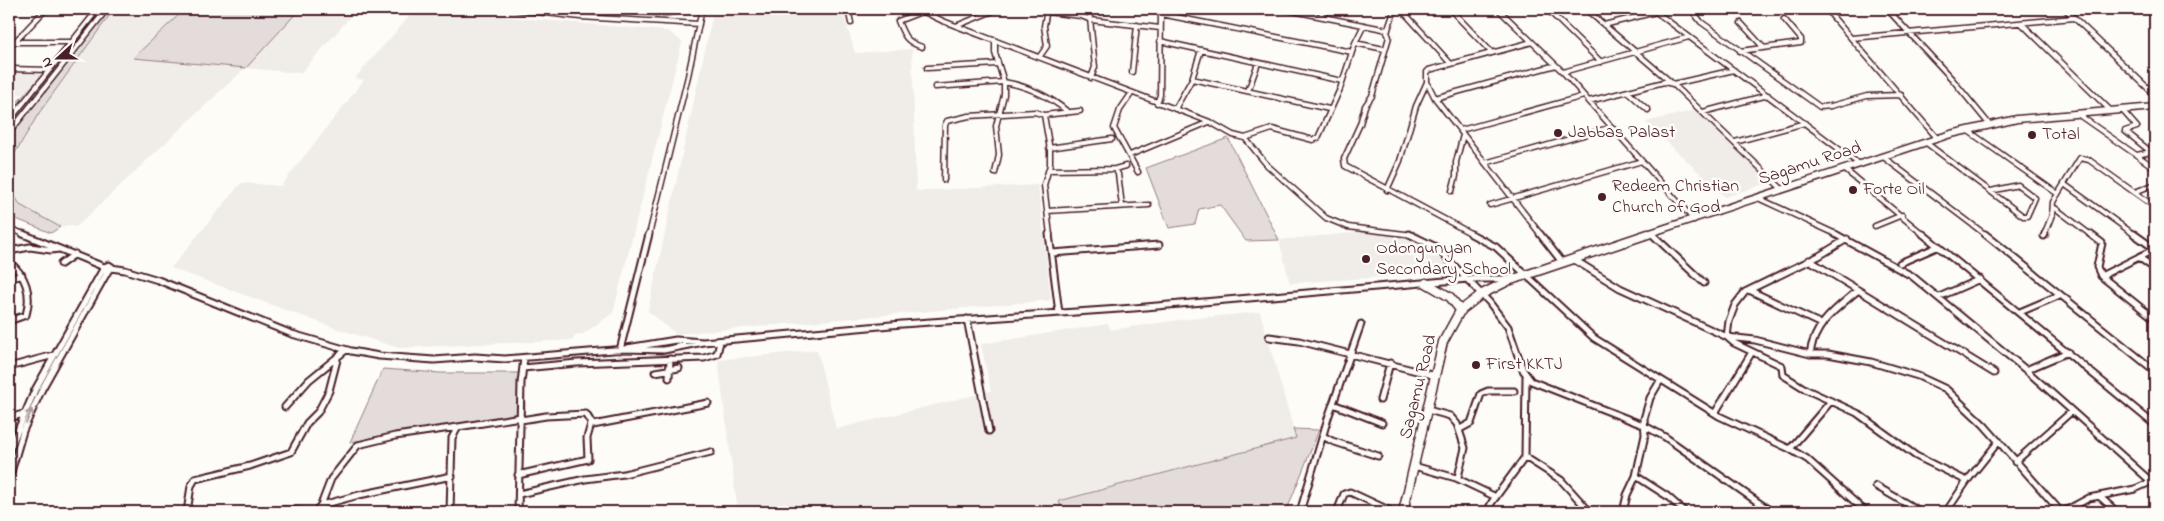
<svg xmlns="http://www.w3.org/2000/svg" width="2164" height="521" font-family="'Indie Flower',sans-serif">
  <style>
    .built { fill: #f0ece8 }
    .green { fill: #e3dcda; stroke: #967e82 }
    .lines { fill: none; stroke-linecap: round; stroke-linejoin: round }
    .minor-far1-casing { stroke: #4a1f2b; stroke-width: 7 }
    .minor-casing { stroke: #4a1f2b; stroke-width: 9 }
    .highway-far1-casing { stroke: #4a1f2b; stroke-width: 9 }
    .highway-casing { stroke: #4a1f2b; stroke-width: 11 }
    .minor-far1 { stroke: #fdfcf7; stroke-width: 4 }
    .minor { stroke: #fdfcf7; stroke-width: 5 }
    .highway-far1 { stroke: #fdfcf7; stroke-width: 6 }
    .highway { stroke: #fdfcf7; stroke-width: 8 }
    .oneway { stroke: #ac999b }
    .poi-dot { fill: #4a1f2b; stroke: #fdfcf7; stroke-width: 2 }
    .labels { text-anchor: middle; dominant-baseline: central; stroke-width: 5; stroke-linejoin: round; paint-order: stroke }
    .poi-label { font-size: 18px; fill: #4a1f2b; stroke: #fdfcf7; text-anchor: start }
    .street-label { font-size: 18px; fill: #4a1f2b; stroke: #fdfcf7 }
  </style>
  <rect width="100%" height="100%" fill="#fdfcf7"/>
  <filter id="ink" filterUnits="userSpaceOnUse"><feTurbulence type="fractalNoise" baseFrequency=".02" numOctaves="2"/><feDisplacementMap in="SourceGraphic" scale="10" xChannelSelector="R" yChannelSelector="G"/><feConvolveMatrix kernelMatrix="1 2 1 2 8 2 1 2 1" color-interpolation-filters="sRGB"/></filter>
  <g filter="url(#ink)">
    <path class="built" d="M114 9H185L134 58 245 68 300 9H357L301 73 245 68 76 227 67 225 60 227 20 205 9 185V163L39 113Z
      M416 9 668 31 682 42 613 313 583 334 575 335 573 340 399 348 338 329 171 268 241 183 281 186 364 80 355 78Z
      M714 9H842L855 53 912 49 916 191 1038 185 1051 300 676 334 648 311Z
      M48 69 26 94 9 95V71Z
      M1697 110 1774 181 1725 197 1646 122Z
      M1363 232 1413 236 1436 247 1461 272 1290 283 1279 240Z
      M1260 312 1296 438 1059 500 1063 512H738L718 360 817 350 836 429 991 391 981 344 1108 324 1111 330 1179 320Z"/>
    <path class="green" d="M96 9H114L39 113 9 163V111L48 69Z
      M185 9H300L246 68 133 58Z
      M610 9H694L693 11 665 17 608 12Z
      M1228 138 1279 240 1246 241 1220 205 1199 209 1195 224 1169 228 1146 168Z
      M9 185 20 205 60 227 51 233 9 216Z
      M383 369 440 373H524L525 411 506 417 350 442Z
      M1293 429 1319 430 1286 512H1063L1059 501 1296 438Z"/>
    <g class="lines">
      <g class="minor-far1-casing">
        <path id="minor-far1" d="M512 9 580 17 699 24
          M848 9 851 23
          M918 9 943 21 1210 122 1233 135 1245 138 1267 165 1326 218 1348 227 1413 235
          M1089 9 1095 67 1091 78
          M1283 9 1388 30
          M1395 9 1387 32 1389 37 1372 96 1365 106 1360 124 1344 159 1345 166 1474 235
          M1401 9 1451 64
          M1450 9 1492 53
          M1498 9 1563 72 1694 220
          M1547 9 1601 62
          M1588 9 1589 12 1673 84 1782 189
          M1652 9 1859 164
          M1691 9 1701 22 1820 107 1831 106 1867 96 1901 95
          M1826 9 1937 138
          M1887 9 1952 79 1989 124
          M2065 9 2155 95
          M1047 12 1081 16 1091 20 1160 28
          M1161 14 1352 52
          M1321 16 1323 9
          M1741 23 1763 47
          M2021 23 2110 110
          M1604 25 1656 12
          M956 26 998 9
          M1852 38 2074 18
          M995 40V53L1004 82V95L996 126 999 155 995 173
          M1160 41 1342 81
          M14 42H70
          M1532 42 1429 70 1427 72V82L1435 98 1541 235
          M1355 43 1384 49
          M922 47C906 42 904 36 898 21L924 11
          M9 48 46 9
          M1740 51 1801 43V39L1784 19
          M1040 56 1047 46 1044 26 1047 9
          M927 68 998 64
          M9 69 50 70
          M1132 72 1137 25
          M1563 72 1689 37
          M1192 79 1329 109
          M935 87 1004 82C1027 86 1050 97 1068 112
          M1248 91 1258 63
          M1628 92 1648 110
          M1131 94 1120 110 1114 128 1138 172
          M1435 98 1556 65
          M1589 101 1664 82 1673 84 1734 70
          M1157 103 1160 95 1161 9
          M1175 109 1192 79 1201 50
          M2122 110 2137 127 2125 131 2151 152
          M1703 112 1768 95
          M2076 113 2155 168
          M1044 115 1080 111
          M9 121 98 9
          M1461 130 1584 96
          M1967 130 2058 194
          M9 133 107 9
          M1245 138 1272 129 1313 140 1318 138 1340 89 1355 43 1364 25
          M1735 142 1805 123
          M1925 142 2023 216H2027L2035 198 2018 185 1991 191
          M1049 148 1112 139
          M1130 155 1209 122
          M2137 155 2155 151
          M1882 156 1986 235
          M1485 163 1612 127
          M1115 169 1118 174 1122 206
          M1844 169 1924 235
          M1049 170 1115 169 1126 166
          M944 180 945 125 947 121 969 116 1035 112 1044 115 1050 150V165L1044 185 1050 235
          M2064 184 2135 235
          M1387 190 1400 161 1416 106 1427 82
          M1452 191 1456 176V162L1463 135
          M2135 192 2155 184
          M1758 198 1838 235
          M1490 205 1642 161
          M2055 208 2091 235
          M1047 211 1149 205
          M1875 226 1902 215
          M9 228 26 235
          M1651 233 1653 235
          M649 235 688 76 702 9
          M2044 235 2052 215 2053 202 2080 158 2089 160 2155 207"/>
      </g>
      <g class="minor-casing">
        <path id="minor" d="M23 234 104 267
          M1049 234 1059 313
          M1409 234 1436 247 1489 302 1508 327 1523 370 1531 381 1643 425 1665 437 1772 512
          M1471 234 1496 247 1594 338 1719 416 1790 449 1807 459 1866 512
          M1540 234 1562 262
          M1652 234 1704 283
          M1835 234 1912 276 2026 370 2155 485
          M1923 234 2155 425
          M1985 234 2155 371
          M2090 234 2102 243 2097 267 2101 276 2155 319
          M2134 234 2155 249
          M2044 236 2045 234
          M1847 239 1819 256 1745 292 1735 305 1729 321 1727 337 1734 343 1782 366 1783 375 1807 390 1857 413 1916 456 1967 481
          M9 251 30 247 51 250 59 249
          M1052 253 1159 245
          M2140 258 2155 269
          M1573 259 1620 288 1727 337 1755 340 1810 354H1828L1871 362 1918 376 1946 389 1984 425 2061 512
          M1809 260 1994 373
          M9 262C26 275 32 294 26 315L9 321
          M1900 263 1939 246
          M61 264 75 254
          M109 265 112 267 109 270 102 271 104 267Z
          M111 268 125 270 158 280 292 334 351 351 379 356 434 360 475 357 505 359 625 349 664 350 703 342 902 324 1134 308 1468 279H1508
          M2101 276 2155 249
          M9 279 22 275
          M1749 290 1821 324
          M1939 297 1980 279
          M2020 312 2060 295
          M967 319 989 431
          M1269 337 1299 341 1436 376
          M627 348 676 340 703 342
          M620 350 649 234
          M1810 354C1814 324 1836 309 1857 291
          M9 367 54 355
          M523 368 577 363 704 358 717 354 720 342
          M2026 370 2068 352
          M655 372 679 368
          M669 378 670 359
          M1380 400 1390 363
          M1333 404 1382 423
          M285 407 309 380 346 350
          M1428 410 1450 416 1457 424 1465 448 1458 477
          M1715 413 1752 352
          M9 418 23 414
          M521 420 546 416 586 414 593 425 708 403
          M1460 429 1471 423 1481 394 1488 391H1514
          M1323 436 1332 441 1378 456
          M1790 449 1831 401
          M9 451 35 390 102 271
          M1525 457 1561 480 1590 512
          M2015 462 2071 412
          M1414 466 1456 478 1496 497
          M518 475 588 459 587 438 591 424
          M1636 476 1667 496 1685 512
          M9 479 23 431 42 389 108 271
          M1876 486 1921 512
          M519 494 585 479 624 474 711 452
          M2099 496 2117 512
          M322 505 359 495 452 476
          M187 512 191 486 195 479 250 466 291 452 307 423 318 412 329 391 337 360
          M270 512 285 510 313 512
          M315 512 321 505 331 479 358 445 395 436 458 427
          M450 512 452 438 458 427 521 417
          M518 512 521 383 524 358
          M1300 512 1328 418 1361 324
          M1337 512 1344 494 1350 492 1393 512
          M1487 512 1492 502 1525 457 1526 376
          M1623 512 1627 495 1636 476 1645 435 1644 419 1650 398 1660 381
          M1946 512 1967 481 1999 441
          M2063 512 2089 498 2135 489 2155 480"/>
      </g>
      <g class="highway-far1-casing">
        <path id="highway-far1" d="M1644 235 1951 134 2017 119 2155 107"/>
      </g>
      <g class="highway-casing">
        <path id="highway" d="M1426 283 1450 297 1461 311
          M1403 512 1443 342 1460 311 1482 294 1508 281 1648 234"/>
      </g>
      <use href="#minor-far1" class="minor-far1"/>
      <use href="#minor" class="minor"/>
      <use href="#highway-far1" class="highway-far1"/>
      <use href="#highway" class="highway"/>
    </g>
    <defs><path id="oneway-shaft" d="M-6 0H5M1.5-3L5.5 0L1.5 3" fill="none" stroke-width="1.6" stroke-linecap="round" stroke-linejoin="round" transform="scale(1.25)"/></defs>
    <use class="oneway" href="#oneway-shaft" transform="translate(29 416) rotate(-68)"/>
  </g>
  <g class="poi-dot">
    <circle cx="1558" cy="133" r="5"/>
    <circle cx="2032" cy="135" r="5"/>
    <circle cx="1853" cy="190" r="5"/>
    <circle cx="1602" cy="197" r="5"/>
    <circle cx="1366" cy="259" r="5"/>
    <circle cx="1476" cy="365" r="5"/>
  </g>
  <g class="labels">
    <g class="poi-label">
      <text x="1568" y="133">Jabbas Palast</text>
      <text x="2042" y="135">Total</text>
      <text x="1612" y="187">Redeem Christian<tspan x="1612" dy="21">Church of God</tspan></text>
      <text x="1863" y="190">Forte Oil</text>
      <text x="1376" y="249">Odongunyan<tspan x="1376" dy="21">Secondary School</tspan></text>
      <text x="1486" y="365">First KKTJ</text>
    </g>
    <g class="street-label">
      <text transform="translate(1810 164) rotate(-18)">Sagamu Road</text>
      <text transform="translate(1419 387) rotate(-76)">Sagamu Road</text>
    </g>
  </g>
  <rect width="2164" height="521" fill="none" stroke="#fdfcf7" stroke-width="30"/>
  <rect x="15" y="15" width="2134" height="491" fill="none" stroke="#4a1f2b" stroke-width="2" filter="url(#ink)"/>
  <g transform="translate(58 58) rotate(249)" stroke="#fdfcf7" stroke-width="4" paint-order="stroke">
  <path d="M0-4L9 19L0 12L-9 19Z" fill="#4a1f2b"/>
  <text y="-8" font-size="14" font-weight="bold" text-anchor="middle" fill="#4a1f2b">N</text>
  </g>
</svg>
